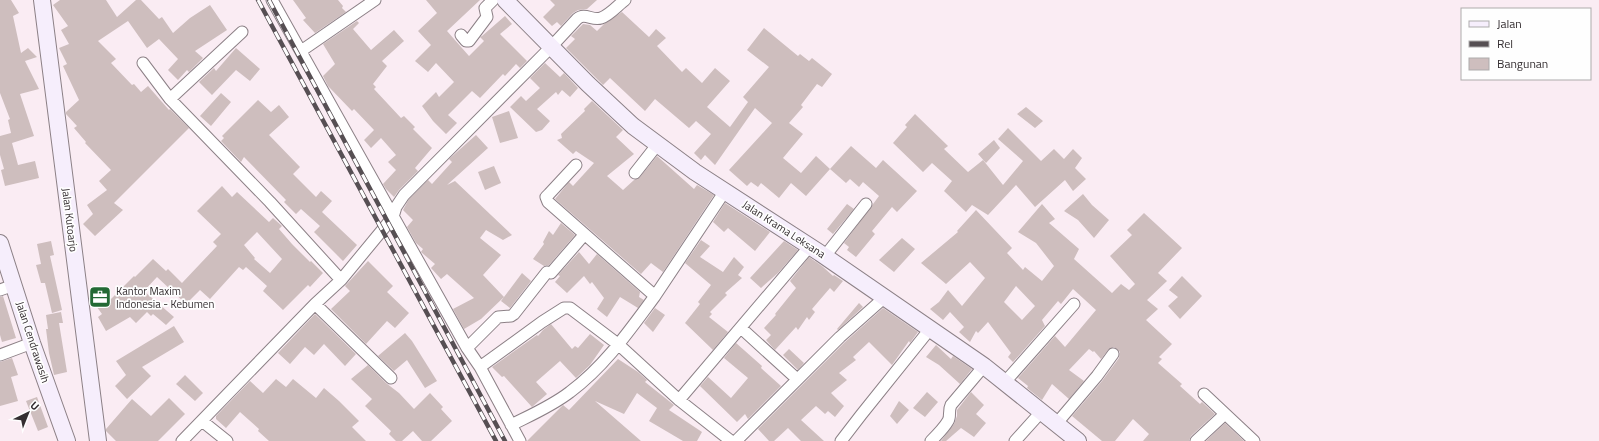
<svg xmlns="http://www.w3.org/2000/svg" width="1599" height="441" font-family="'Titillium Web',sans-serif">
  <style>
    .building { fill: #cebebe; fill-rule: evenodd }
    .lines { fill: none; stroke-linecap: round; stroke-linejoin: round }
    .street-casing { stroke: #8c8086; stroke-width: 13 }
    .secondary-casing { stroke: #8c8086; stroke-width: 18 }
    .street { stroke: #fff; stroke-width: 11 }
    .secondary { stroke: #f6eefc; stroke-width: 16 }
    .rail-casing { stroke: #564f53; stroke-width: 4.5 }
    .rail { stroke: #fefefe; stroke-width: 3; stroke-dasharray: 9; stroke-linecap: butt }
    .labels { text-anchor: middle; dominant-baseline: central; stroke-width: 3.5; stroke-linejoin: round; paint-order: stroke }
    .street-label { font-size: 11px; fill: #342e31; stroke: #fefefe }
    .poi-label { font-size: 11px; fill: #342e31; stroke: #fefefe; text-anchor: start }
  </style>
  <rect width="100%" height="100%" fill="#faecf3"/>
  <path class="building" d="M0 0H11L19 13 13 16 21 53 28 48 37 57 25 61 39 89 20 94 34 136 12 143 18 165 35 161 39 178 5 186 1 170 4 169 0 155V136L11 133 8 120 10 119 0 93Z
    M60 0H106L117 17 136 0H141L159 19 162 17 173 33 190 18 210 5 227 30 195 51 203 58 189 72 187 70 178 80 168 70 178 59 159 39 147 48 128 21 98 41 116 59 111 63 132 85 134 84 141 92 148 86 169 110 170 109 189 128 114 203 123 210 95 236 83 224 93 214 87 205 107 190 99 181 111 170 85 143 86 142 74 128 77 126 66 114V112L79 100 63 66 67 64 59 48 69 44 61 30 68 26 53 5Z
    M293 0H338L343 6 342 8 346 12 315 33 303 20 306 18Z
    M426 0H480L447 31 469 56 484 41 480 37 482 36 505 16 512 24 500 34 527 61 520 68 516 64 505 76 503 74 480 98 472 91 448 115 457 123 446 134 433 121 422 106 436 92 439 97 454 82 436 63 428 72 415 61 431 45 418 31 437 13Z
    M550 0H597L587 9 578 10 573 13 561 26 557 22 552 26 543 17 555 5Z
    M622 12 649 37 656 29 666 38 657 46 682 72 686 68 702 83 715 68 730 81 707 107 730 127 748 102 743 97 769 67 747 50 764 28 798 56 800 54 809 61 812 58 832 74 822 87 817 84 801 105 803 107 789 123 803 134 783 158 801 173 816 156 830 169 806 196 791 183 779 198 761 183 758 187 751 182 747 186 729 170 772 123 755 108 715 165 705 155 701 160 694 153 711 134 696 121 689 128 655 99 645 111 610 78 603 85 566 48 575 39 571 36 583 24 590 25 597 31 604 24Z
    M357 21 359 23 353 29 371 50 394 30 404 41 382 61 387 66 373 84 376 87 374 89 401 118 404 116 415 127 413 129 432 148 415 168 418 171 399 190 394 197 386 189 383 184 396 170 388 162 396 155 381 138 371 148 364 140 374 130 354 109 352 111 328 86 323 76 335 64 323 44Z
    M236 48 260 69 250 81 236 70 212 95 199 82 214 68 216 71Z
    M545 63 560 77 564 73 578 88 570 97 562 90 558 95 556 92 537 109 550 121 542 130 536 132 510 107 521 96 526 101 540 88 530 78Z
    M221 93 231 102 211 126 200 116Z
    M258 100 271 112 279 105 289 117 269 135 300 167 293 174 316 197 321 191 332 201 322 212 357 245 343 261 314 232 320 226 301 209 296 214 284 202 286 200 244 157 241 162 221 141 224 138 222 136Z
    M592 101 623 130 616 137 634 154 607 176 623 190 634 180 640 177 657 156 694 189 697 185 714 195 663 272 651 263 641 274 555 199 569 182 573 186 594 163 576 151 573 154 557 140 562 138 561 134 585 111 584 109Z
    M1026 107 1043 121 1035 128 1017 114Z
    M509 111 518 138 500 143 492 117Z
    M915 114 948 146 944 149 968 172 983 160 1003 185 1023 161 998 139 1008 128 1041 161 1054 149 1064 159 1073 149 1082 158 1075 168 1086 179 1073 191 1065 180 1035 207 1016 185 988 215 972 205 966 212 944 191 952 181 932 163 923 172 893 143 907 127 905 125Z
    M476 135 488 148 447 185 455 181 512 235 503 240 486 230 480 238 501 255 483 275 504 297 481 319 464 329 453 309 474 298 447 274 441 279 431 268 435 264 421 252 423 249 416 243 407 227 413 220 403 210 409 199 428 180 432 184 452 162 449 159Z
    M994 140 1000 148 986 163 978 154Z
    M851 146 876 168 883 160 917 191 897 212 892 207 872 231 875 234 856 257 847 250 849 247 844 243 879 196 863 182 859 187 850 179 846 183 830 169Z
    M494 166 501 183 485 190 478 172Z
    M222 186 232 197 237 192 269 222 273 218 282 226 279 229 292 244 310 262 311 261 323 273 310 287 308 285 283 310 263 291 267 286 246 267 243 270 239 267 210 299 200 290 186 304 157 277 144 291 174 317 166 325 153 314 151 316 147 312 136 323 130 317 106 331 98 317 102 314 91 299 103 289 111 299 134 276 135 277 153 259 166 271 168 269 182 283 217 246 213 242 221 234 197 211ZM257 232 282 259 270 273 254 259 255 258 244 245Z
    M1083 194 1092 205 1109 220 1094 238 1078 220 1064 211Z
    M725 203 770 232 755 251 728 228 724 232 713 222Z
    M847 204 854 209 833 234 827 229Z
    M1042 204 1055 219 1049 223 1079 249 1074 259 1112 293 1121 284 1129 290 1135 284 1110 256 1132 235 1127 230 1144 213 1182 248 1158 273 1167 281 1147 300 1158 309 1146 320 1172 344 1159 357 1162 359 1158 363 1182 384 1180 386 1200 404 1202 402 1215 414 1191 436 1189 441H1143L1149 434 1133 419 1115 441H1102L1072 416 1102 381 1119 358 1120 352 1114 347 1108 350 1101 359 1094 351 1093 352 1089 349 1069 370 1084 381 1069 399 1052 384 1042 400 1027 388 1028 386 1018 378 1055 336 1065 347 1096 310 1073 289 1061 304 1058 301 1042 320 1045 326 1013 362 1008 357 1011 353 988 322 978 333 976 331 970 342 959 332 964 327 950 312 943 320 930 309 939 302 948 290 962 306 985 278 970 262 946 284 921 263 958 232 957 231 976 210 1012 248 1007 253 1023 270 1025 267 1042 281 1054 266 1036 243 1018 232ZM1016 286 1035 306 1022 320 1004 302Z
    M561 223 575 235 549 265 544 266 533 259 544 244 543 242 549 231 553 235Z
    M902 238 915 249 894 272 879 260Z
    M701 240 710 246 700 257 723 272 734 257 744 267 738 275 742 278 725 293 727 295 710 312 712 314 709 317 728 332 713 350 685 323 700 304 698 302 711 285 685 263Z
    M51 241 54 255 50 256 62 310 52 313 45 283H41L36 265 41 264 37 244Z
    M784 241 798 250 778 273 761 288 750 278Z
    M579 252 589 264 597 254 640 292 639 297 644 300 638 308 620 297 607 317 597 309 604 298 592 282 590 284 584 276 567 293 555 282 560 276 558 275Z
    M809 257 822 266 833 276 834 275 843 281 834 292 830 288 812 309 815 312 809 320 807 317 798 330 796 327 775 350 766 340 771 335 764 328 776 315 775 314 796 288 790 281Z
    M368 261 393 286 387 292 409 313 395 328 387 321 366 344 331 309 350 291 345 286Z
    M522 273 531 281 510 308 501 301Z
    M1182 276 1202 296 1180 319 1168 306 1178 297 1169 290Z
    M3 296 16 338 2 342 0 335V297Z
    M859 303 863 307 838 330 837 329Z
    M655 308 665 315 653 332 644 323Z
    M883 308 918 332 910 343 909 341 892 365 869 342 853 357 856 360 839 373 847 380 831 393 844 406 835 417 828 411 825 414 816 406 801 420 824 441H801L788 428 774 441H769L758 429 845 342Z
    M61 312 63 323H59L67 372 54 375 49 353 46 329H48L46 315Z
    M315 314 356 354 345 366 324 344 314 355 305 347 290 364 278 353Z
    M551 324 572 349 575 346 578 348 590 334 604 345 590 365 576 378 560 361 536 382 547 394 532 407 504 376 502 377 492 367 537 335 538 336 543 330Z
    M174 326 184 342 142 367 151 376 127 399 115 386 126 375 116 361Z
    M405 333 412 341 437 381 425 388 407 360 394 371 378 356Z
    M736 343 762 366 761 368 781 386 748 419 745 414 737 422 700 386 708 377 731 398 748 378 724 358Z
    M936 345 951 359 953 356 972 369 960 384 939 365 926 357Z
    M789 349 804 363 798 370 783 355Z
    M12 358 18 375 11 377 18 401 0 406V362Z
    M618 359 638 372 647 380 645 382 674 405 669 410 702 432 697 441H683L649 421 657 408 637 393 624 414 595 401 641 441H527L563 405 569 410Z
    M368 365 386 383 399 393 414 409 430 393 443 407 441 409 452 421 431 441H422L413 431 402 441H396L389 434 391 431 365 406 372 399 351 379Z
    M185 375 203 393 195 401 176 384Z
    M276 379 286 387 293 379 316 398 324 388 339 401 359 421 352 427 366 441H269L258 431 259 429 240 412 226 428 216 419V416L250 381 263 393Z
    M927 392 938 402 925 417 913 408Z
    M971 392 984 405 976 414 986 423 974 437 961 428 946 441H941L954 424 957 416V410Z
    M37 397 48 427 38 431 26 401Z
    M169 398 185 414 158 441H116L106 431V429L132 399 151 416Z
    M899 401 909 410 897 424 890 416Z
    M1225 423 1244 441H1206Z"/>
  <g class="lines">
    <g class="street-casing">
      <path id="street" d="M272 0 467 348 480 367 520 441
        M461 35 466 41H469L487 17 485 8 493 0
        M301 51 375 0
        M143 63 170 99 270 202 341 280
        M170 99 242 32
        M576 165 549 194 546 197 548 202 655 296 725 191
        M635 173 657 145
        M825 256 866 204
        M0 290 14 285
        M315 304 391 378
        M741 328 797 379
        M467 348 498 317 511 316 514 314 547 272 551 273 584 235
        M0 355 32 343
        M480 367 542 322 564 308H570L619 345 679 400 731 441
        M1005 382 1074 304
        M1204 394 1254 441
        M679 400 810 246
        M202 421 227 441
        M1057 423 1097 376 1113 354
        M511 425C531 415 552 406 570 392 605 366 629 331 655 296
        M182 441 315 304 341 280 393 217 396 207 404 195 551 47 577 19C585 12 592 21 601 18 610 15 618 5 625 0
        M736 441 840 337 885 297
        M841 441 861 415 930 329
        M931 441C937 435 944 428 948 421 951 416 948 411 951 405L984 366
        M1015 441 1042 411
        M1196 441 1225 414"/>
    </g>
    <g class="secondary-casing">
      <path id="secondary" d="M42 0 98 441
        M505 0 588 84 633 126 695 172 820 253 984 366 1078 441
        M0 243 32 343 67 441"/>
    </g>
    <use href="#street" class="street"/>
    <use href="#secondary" class="secondary"/>
    <g class="rail-casing">
      <path id="rail" d="M258 0 496 441
        M269 0 505 441"/>
    </g>
    <use href="#rail" class="rail"/>
  </g>
  <defs>
    <g id="office-square" transform="scale(1.15)"><rect x="-9" y="-9" width="18" height="18" rx="4" fill="#236934" stroke="#fefefe"/><path d="M-6-3h4V-5.5h4V-3h4V5H-6ZM-1-4.5V-3h2v-1.5ZM-6 0V1H6V0Z" fill="#fff"/></g>
  </defs>
  <g fill-rule="evenodd">
    <use href="#office-square" x="100" y="297"/>
  </g>
  <g class="labels">
    <g class="street-label">
      <text transform="translate(70 220) rotate(83)">Jalan Kutoarjo</text>
      <text transform="translate(784 229) rotate(33)">Jalan Krama Leksana</text>
      <text transform="translate(33 342) rotate(72)">Jalan Cendrawasih</text>
    </g>
    <g class="poi-label">
      <text x="116" y="291">Kantor Maxim<tspan x="116" dy="13">Indonesia - Kebumen</tspan></text>
    </g>
  </g>
  <rect x="1461" y="8" width="130" height="72" fill="#fefefe" stroke="#adabac"/>
  <rect x="1469" y="21" width="20" height="6" fill="#f6eefc" stroke="#adabac"/>
  <text x="1497" y="28" font-size="12" fill="#342e31">Jalan</text>
  <rect x="1469" y="41" width="20" height="6" fill="#564f53" stroke="#adabac"/>
  <text x="1497" y="48" font-size="12" fill="#342e31">Rel</text>
  <rect x="1469" y="58" width="20" height="12" fill="#cebebe" stroke="#adabac"/>
  <text x="1497" y="68" font-size="12" fill="#342e31">Bangunan</text>
  <g transform="translate(28 413) rotate(43)" stroke="#fefefe" stroke-width="3" paint-order="stroke">
  <path d="M0-3L7 15L0 10L-7 15Z" fill="#342e31"/>
  <text y="-6" font-size="11" font-weight="bold" text-anchor="middle" fill="#342e31">U</text>
  </g>
</svg>
